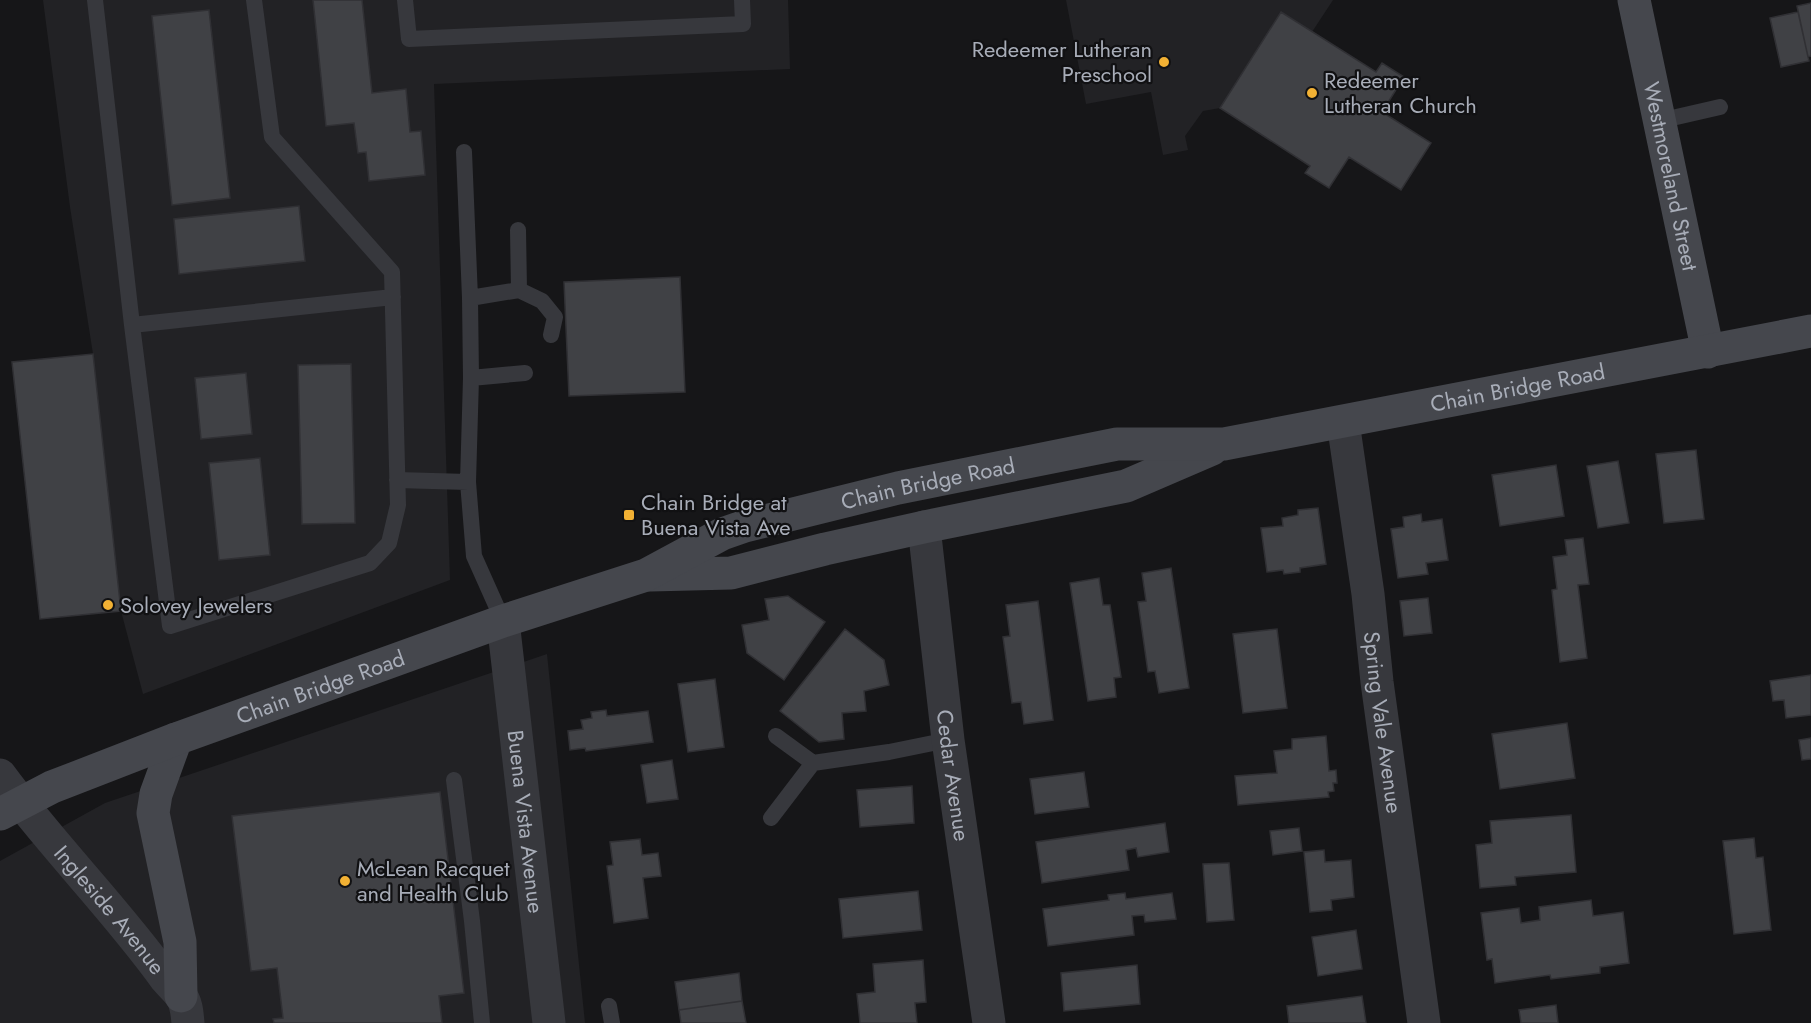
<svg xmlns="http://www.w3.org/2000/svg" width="1811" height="1023" font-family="Jost,sans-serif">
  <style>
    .built { fill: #222225 }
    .building { fill: #404145; stroke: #303034; stroke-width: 1.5 }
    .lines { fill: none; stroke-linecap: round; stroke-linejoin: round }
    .lane { stroke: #37383d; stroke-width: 16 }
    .street { stroke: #37383d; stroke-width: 33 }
    .secondary { stroke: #45474d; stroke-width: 33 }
    .poi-dot { fill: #f2b134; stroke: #111113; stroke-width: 2 }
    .labels { text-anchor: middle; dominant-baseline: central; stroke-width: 4.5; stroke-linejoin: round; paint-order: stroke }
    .poi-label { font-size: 22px; fill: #a8adb8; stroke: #111113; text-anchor: start }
    .street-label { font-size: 22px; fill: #a8adb8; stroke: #111113 }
  </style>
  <rect width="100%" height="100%" fill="#161618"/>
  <path class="built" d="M43 0H788L790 69 434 84 450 580 143 694 121 611 93 354 70 207Z
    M1066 0H1333L1312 32 1281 12 1220 108 1203 111 1185 136 1188 150 1163 155 1151 92 1086 104Z
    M547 654 585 1023H0V861L105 803Z"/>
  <path class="building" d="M313 0H362L372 93 406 89 410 132 421 131 425 175 369 181 366 152 358 153 354 123 326 126Z
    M1811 3V56L1808 57 1797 6Z
    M209 10 230 198 172 205 152 16Z
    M1281 12 1376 72 1382 63 1404 77 1382 112 1431 143 1401 190 1349 157 1329 188 1305 173 1310 166 1220 108Z
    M1798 12 1809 61 1781 67 1770 18Z
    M299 206 305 261 179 274 174 219Z
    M680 277 685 392 569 396 564 282Z
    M93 354 121 611 40 619 12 362Z
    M351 364 355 523 302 524 298 365Z
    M246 373 252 434 201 439 195 378Z
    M1696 450 1704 519 1664 523 1656 454Z
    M260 458 270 555 219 560 209 463Z
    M1618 461 1629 523 1598 528 1587 466Z
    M1556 465 1564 516 1500 526 1492 475Z
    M1318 508 1326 564 1300 568V572L1284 574 1283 570 1267 572 1261 528 1283 526 1282 518 1298 515V510Z
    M1421 514 1422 522 1442 519 1448 560 1426 563 1428 574 1398 578 1391 529 1404 527 1403 517Z
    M1583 538 1589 584 1578 585 1587 658 1560 662 1552 590 1557 589 1553 557 1567 555 1565 540Z
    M1171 568 1189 688 1159 693 1155 671 1148 672 1138 602 1146 601 1142 573Z
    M1099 578 1103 605H1110L1121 677 1114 678 1116 697 1088 701 1070 583Z
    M788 596 825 622 784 680 747 653 742 625 769 620 765 599Z
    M1428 598 1432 633 1404 636 1400 601Z
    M1038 601 1053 720 1024 724 1021 702 1012 703 1003 637 1010 636 1006 605Z
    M845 629 884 660 889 685 864 691 866 711 842 713 844 739 819 742 780 711Z
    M1277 629 1287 708 1243 713 1233 634Z
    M1811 675V715L1786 718 1784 700 1773 701 1770 681Z
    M715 679 724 747 688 752 678 684Z
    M606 710 607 716 648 711 653 742 586 751 585 748 570 750 568 731 583 729 581 720 592 718 591 712Z
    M1567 723 1575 778 1500 789 1492 734Z
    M1326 736 1329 771 1336 770 1337 783H1333L1334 791 1328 792 1329 797 1238 805 1235 776 1277 773 1274 751 1292 749V739Z
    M1811 738V759L1802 760 1799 740Z
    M672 760 678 799 647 803 641 765Z
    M1084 772 1089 807 1035 814 1030 779Z
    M912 786 914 823 860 827 857 790Z
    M440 792 464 993 439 996 442 1023H274L273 1019 283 1018 277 968 251 971 232 816Z
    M1571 815 1576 872 1515 877 1516 885 1480 888 1476 845 1492 843 1490 821Z
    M1165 823 1169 852 1138 857 1136 848 1126 850 1129 870 1042 883 1036 842Z
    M1299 828 1302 851 1273 855 1270 831Z
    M1754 838 1756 858 1763 857 1771 930 1734 934 1723 841Z
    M640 839 642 855 658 853 661 876 643 878 648 918 614 923 607 866 613 865 610 842Z
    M1324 850 1325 862 1351 860 1354 897 1331 900 1332 910 1310 912 1304 852Z
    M1229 863 1234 920 1207 922 1203 864Z
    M918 891 922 930 843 938 839 899Z
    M1125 893 1126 899 1172 893 1176 919 1145 922 1144 915 1132 916 1134 935 1048 946 1043 909 1109 900 1108 895Z
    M1591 900 1593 916 1623 912 1629 963 1600 967V973L1551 979 1550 975 1495 983 1492 959 1487 960 1481 913 1519 908 1521 923 1540 920 1539 907Z
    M1356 930 1362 969 1318 976 1312 937Z
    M923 960 926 1002 915 1003 917 1023H860L857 994 875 992 873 964Z
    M1137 965 1140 1004 1064 1011 1061 973Z
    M739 973 742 1001 679 1010 675 982Z
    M1362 996 1366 1023H1289L1287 1006Z
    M742 1001 746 1023H681L679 1010Z
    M1556 1005 1558 1023H1521L1519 1010Z"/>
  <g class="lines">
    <path class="lane" d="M95 0 132 325 170 626 370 563 389 543 398 505 392 272 272 137 254 0
      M405 0 409 39 743 24 742 0
      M1659 121 1720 107
      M464 152 470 298
      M518 230 519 290 542 301 555 317 551 335
      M132 325 393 297
      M471 378 525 373
      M397 480 468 482
      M503 621 474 556 468 482 471 378 470 298 519 290
      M776 736 813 763 889 752 948 740
      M454 780 472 921 482 1023
      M771 818 813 763
      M609 1006 612 1023"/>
    <g class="street">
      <path id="s1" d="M1343 422 1368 594 1377 682 1424 1023"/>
      <path id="s2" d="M924 527 948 740 989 1023"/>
      <path id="s3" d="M503 621 549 1023"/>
      <path id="s4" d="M0 775C52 846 115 908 166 979 171 985 177 990 181 996 187 1004 187 1014 188 1023"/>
    </g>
    <g class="secondary">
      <path id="s5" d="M1634 0 1708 352"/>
      <path d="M650 575 731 573 825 549 924 527 1126 486 1212 449"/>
      <path d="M176 739 156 794 153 813 180 942 181 996"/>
      <path id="s6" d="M0 814 52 787 176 739 503 621 646 575 722 534 745 526 898 488 1117 444H1224L1811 331"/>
    </g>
  </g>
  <g class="poi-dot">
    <circle cx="1164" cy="62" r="6"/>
    <circle cx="1312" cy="93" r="6"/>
    <rect x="623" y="509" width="12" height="12" rx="3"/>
    <circle cx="108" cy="605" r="6"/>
    <circle cx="345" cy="881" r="6"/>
  </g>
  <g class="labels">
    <g class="poi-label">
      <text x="1152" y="49" text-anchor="end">Redeemer Lutheran<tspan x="1152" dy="25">Preschool</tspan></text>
      <text x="1324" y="80">Redeemer<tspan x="1324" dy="25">Lutheran Church</tspan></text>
      <text x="641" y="502">Chain Bridge at<tspan x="641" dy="25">Buena Vista Ave</tspan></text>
      <text x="120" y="605">Solovey Jewelers</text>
      <text x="357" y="868">McLean Racquet<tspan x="357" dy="25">and Health Club</tspan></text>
    </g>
    <g class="street-label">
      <text stroke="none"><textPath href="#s5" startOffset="180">Westmoreland Street</textPath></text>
      <text stroke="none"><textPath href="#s6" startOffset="1587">Chain Bridge Road</textPath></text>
      <text stroke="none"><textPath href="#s6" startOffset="988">Chain Bridge Road</textPath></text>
      <text stroke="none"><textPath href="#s6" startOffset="345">Chain Bridge Road</textPath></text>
      <text stroke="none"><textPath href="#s1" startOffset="303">Spring Vale Avenue</textPath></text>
      <text stroke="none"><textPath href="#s2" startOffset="250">Cedar Avenue</textPath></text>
      <text stroke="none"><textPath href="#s3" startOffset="202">Buena Vista Avenue</textPath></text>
      <text stroke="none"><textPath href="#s4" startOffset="174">Ingleside Avenue</textPath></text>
    </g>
  </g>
</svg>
